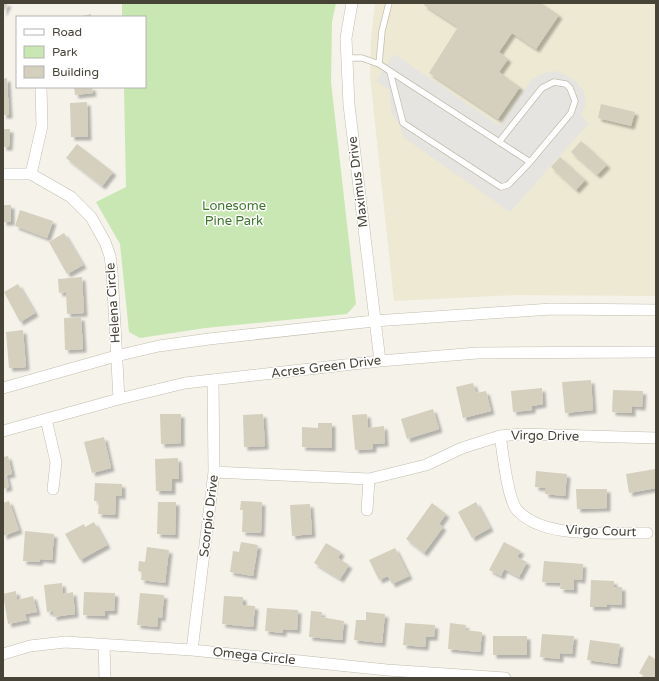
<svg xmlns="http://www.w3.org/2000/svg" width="659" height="681" font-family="'Varela Round',sans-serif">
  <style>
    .education { fill: #ede9d3 }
    .green { fill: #c8e7b2 }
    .parking { fill: #e5e4e0 }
    .building { fill: #d5cfbe; filter: url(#shadow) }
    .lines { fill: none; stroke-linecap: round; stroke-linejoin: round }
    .lane-casing { stroke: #c2beae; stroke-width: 7 }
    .street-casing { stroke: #c2beae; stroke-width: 12 }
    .lane { stroke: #fff; stroke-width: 5.5 }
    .street { stroke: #fff; stroke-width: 11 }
    .labels { text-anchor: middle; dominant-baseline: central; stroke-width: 3; stroke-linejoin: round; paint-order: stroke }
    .street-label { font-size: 13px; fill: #474337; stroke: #fff }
    .park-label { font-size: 13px; fill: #3e782b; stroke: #fff }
  </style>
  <defs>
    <filter id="shadow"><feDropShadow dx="3.5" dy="3.5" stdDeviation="1" flood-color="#0004"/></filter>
  </defs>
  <rect width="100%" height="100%" fill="#f4f2e9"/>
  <path class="education" d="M375 3H656V296L517 295 394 301 370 76 371 39Z"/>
  <path class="green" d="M122 3H336L332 22 331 82 356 304 347 314 205 328 140 338 129 332 120 244 96 202 126 187 124 87H145V17H122Z"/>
  <path class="parking" d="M394 54 500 126 531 80 544 73 557 71 573 79 583 90 586 103 581 116 589 123 510 212 403 137 400 126 392 115 389 90 376 81Z"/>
  <path class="building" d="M3 3H8L3 13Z
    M425 3H541L559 15 536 49 512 33 499 52 508 59 499 72 520 87 498 119 429 73 458 27 424 5Z
    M91 14V17H82V16Z
    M7 78 9 115H3V79Z
    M74 87H92L93 93 75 95Z
    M87 102 88 137H71L70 103Z
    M601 104 635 112 631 126 598 118Z
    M3 129H10L9 147H3Z
    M581 141 607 165 597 175 571 152Z
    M77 144 113 172 102 186 66 158Z
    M560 157 585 180 576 190 551 167Z
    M3 205H11V222H3Z
    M20 210 53 221 47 238 15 226Z
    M64 233 83 265 67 274 49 242Z
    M82 277 84 313 67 314 66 292 59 293 58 279Z
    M18 284 35 313 20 322 4 292Z
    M81 317 83 349 65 350 64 318Z
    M23 330 26 367 9 368 6 332Z
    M591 380 593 410 565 413 562 382Z
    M473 383 476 393 486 391 491 411 463 418 456 387Z
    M542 388 543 404 532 406V410L513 412 511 391Z
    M613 390 643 391 642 407 632 406V413L612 412Z
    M433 409 439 429 407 439 401 419Z
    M160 414H181V443L161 444Z
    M263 414 265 446 244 447 243 415Z
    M367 414 368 428 384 426 385 443 373 444V449L355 450 352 415Z
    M318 423H332V448L302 447V427L318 428Z
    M104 437 111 468 92 473 84 442Z
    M8 456 12 474 6 475 9 487 3 489V457Z
    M178 458 179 479H172V491H156L155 459Z
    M655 469 656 488 629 493 626 474Z
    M536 471 567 474 565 496 545 494V488L535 487Z
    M95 483 122 484V496L116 495 115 515 98 514 99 501H94Z
    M576 489H607V508L577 509Z
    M9 501 19 530 3 536V503Z
    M241 501 262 502 261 533 242 532 243 510H240Z
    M158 502H176L175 535 157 534Z
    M476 502 490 528 472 538 458 512Z
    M432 503 446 514 439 524 443 527 424 553 406 539Z
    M310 504 312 534 292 536 290 505Z
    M94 522 107 545 80 560 65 534 84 524 85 527Z
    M25 531 54 534 52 560 40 559 39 562 23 561Z
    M241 542 258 545 253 576 230 572 233 551 239 552Z
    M504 542 521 551 517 557 527 562 519 577 504 569 501 576 489 570Z
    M326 543 341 552 338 558 349 565 340 579 314 563Z
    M147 547 169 550 165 583 141 580 142 572 138 571 139 561 145 562Z
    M395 548 409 576 392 584 388 576 379 580 369 560Z
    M544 561 583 564 582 580 574 579V590L560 589 561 583 542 582Z
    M591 580 614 581V587H622V605L607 604V607H590Z
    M62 583 63 594 73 592 75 614 53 617V611L47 612 44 585Z
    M16 591 17 600 33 596 37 612 25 614 27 620 8 624 3 594Z
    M84 592 115 593 114 611H105V616L83 615Z
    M140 593 164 595 162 618 158 617 157 627 137 625Z
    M224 596 243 597V605L255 606 253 627 222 624Z
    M267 608 298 610 297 630 283 629V633L265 631Z
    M311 611 322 612 321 617 344 621 342 640 309 637Z
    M366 612 385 614 382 643 354 640 356 620H366Z
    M405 623 435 625 434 637H426L425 647 403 645Z
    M450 623 466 625 465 630 482 632 480 652 448 649Z
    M542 634 574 636 572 654 560 653V659L540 657Z
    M493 636H527V655H493Z
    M590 640 620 644 617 664 587 660Z
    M649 655 656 660V678H648L639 673Z"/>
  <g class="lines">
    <g class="lane-casing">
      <path id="lane" d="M346 58H362L379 64 530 162
        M379 64 382 31 389 3
        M390 72 403 123 501 187 508 185 530 162 571 113 575 101 570 88 566 84 554 82 542 88 499 142"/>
    </g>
    <g class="street-casing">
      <path id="street" d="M352 3 346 38 349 105 380 361
        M3 174H31L71 197 91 217 105 242 110 256 112 271 119 399
        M31 174 42 126 41 87
        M3 388 116 356 159 346 209 339 374 321 551 309 656 310
        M46 419 56 462 53 489
        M3 431 119 399 185 383 380 361 477 353 656 352
        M500 436C503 452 507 498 517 510 544 540 610 532 647 533
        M214 472 369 479 426 465 462 448 500 436 521 434 656 438
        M367 510 369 479
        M104 645 105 678
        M192 650 214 472 213 380
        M3 654 30 646 65 642 192 650 387 670 505 678"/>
    </g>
    <use href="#lane" class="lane"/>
    <use href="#street" class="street"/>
  </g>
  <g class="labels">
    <g class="street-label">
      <text transform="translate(358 182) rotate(-97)">Maximus Drive</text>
      <text transform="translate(113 303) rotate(-94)">Helena Circle</text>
      <text transform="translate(326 367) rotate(-7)">Acres Green Drive</text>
      <text transform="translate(545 436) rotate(1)">Virgo Drive</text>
      <text transform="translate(209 516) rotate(-83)">Scorpio Drive</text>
      <text transform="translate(601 531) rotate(2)">Virgo Court</text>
      <text transform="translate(254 656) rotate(6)">Omega Circle</text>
    </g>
    <g class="park-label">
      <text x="234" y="206">Lonesome<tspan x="234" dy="15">Pine Park</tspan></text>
    </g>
  </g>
  <rect width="659" height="681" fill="none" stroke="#474337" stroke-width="8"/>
  <rect x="16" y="16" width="130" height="72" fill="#ffffff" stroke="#b5b4af"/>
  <rect x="24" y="29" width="20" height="6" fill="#ffffff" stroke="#b5b4af"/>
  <text x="52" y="36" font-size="12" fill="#474337">Road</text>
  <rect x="24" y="46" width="20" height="12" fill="#c8e7b2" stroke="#b5b4af"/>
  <text x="52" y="56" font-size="12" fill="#474337">Park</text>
  <rect x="24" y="66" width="20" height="12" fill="#d5cfbe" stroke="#b5b4af"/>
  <text x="52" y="76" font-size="12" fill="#474337">Building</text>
</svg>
